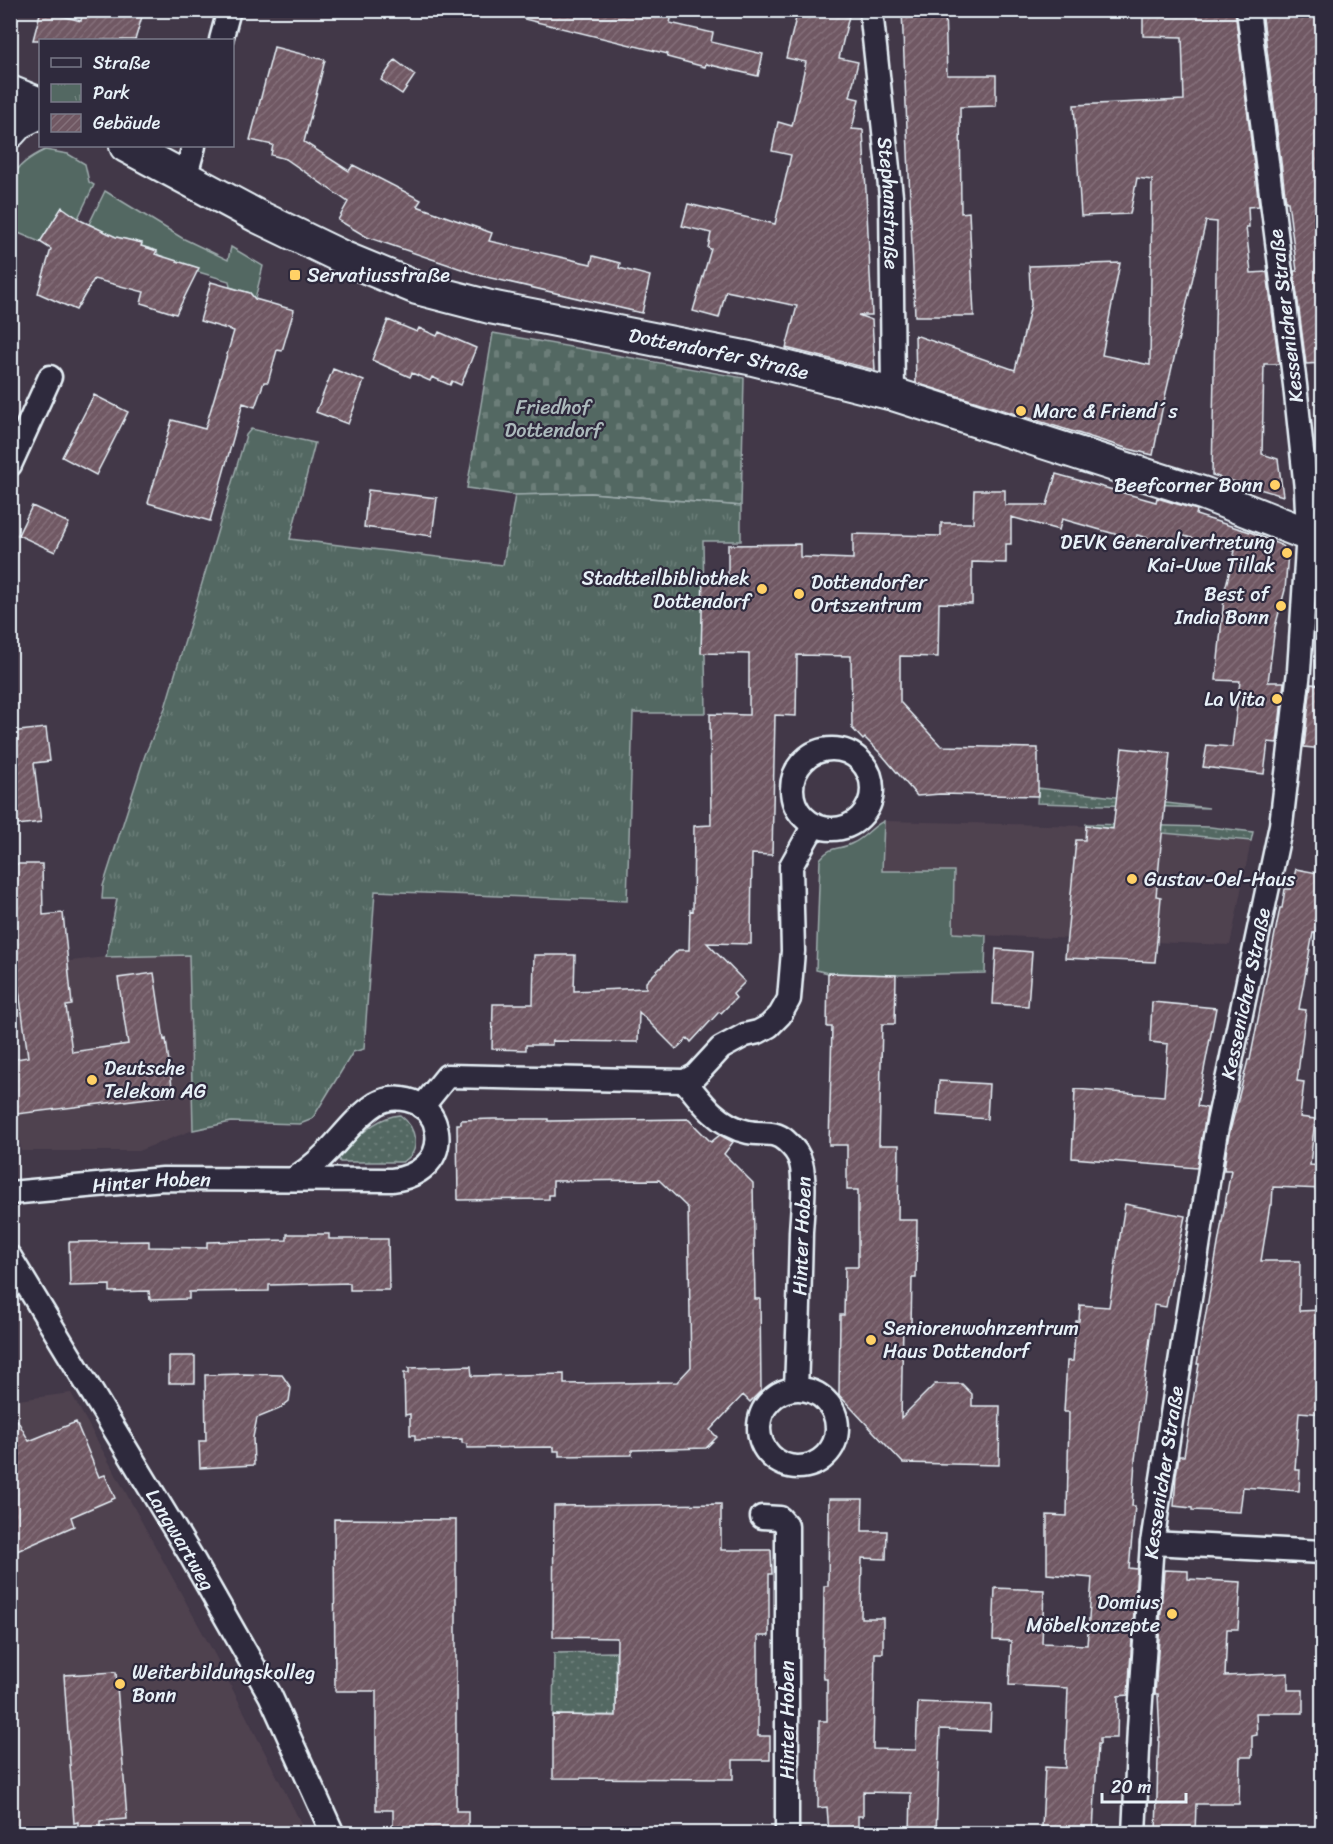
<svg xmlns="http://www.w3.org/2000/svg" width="1333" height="1844" font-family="Sriracha,sans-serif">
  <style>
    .built { fill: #504250 }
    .grass { fill: url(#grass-dots); stroke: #9eacad; stroke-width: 1.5 }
    .cemetery { fill: url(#cemetery-stones); stroke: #9eacad; stroke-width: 1.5 }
    .park { fill: url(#park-tufts); stroke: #9eacad; stroke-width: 1.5 }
    .garden { fill: #536862; stroke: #9eacad; stroke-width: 1.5 }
    .building { fill: url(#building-hatch); stroke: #e8f1f8; stroke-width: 1.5 }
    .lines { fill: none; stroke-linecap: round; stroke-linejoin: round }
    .street-casing { stroke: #e8f1f8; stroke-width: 27 }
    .secondary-casing { stroke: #e8f1f8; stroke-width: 36 }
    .street { stroke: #2f2a3d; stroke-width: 22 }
    .secondary { stroke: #2f2a3d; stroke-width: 32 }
    .poi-dot { fill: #ffd166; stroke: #2f2a3d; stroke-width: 2 }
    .labels { text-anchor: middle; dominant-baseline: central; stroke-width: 4.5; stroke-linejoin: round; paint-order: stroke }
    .street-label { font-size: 20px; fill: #e8f1f8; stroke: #2f2a3d }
    .poi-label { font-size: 20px; fill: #e8f1f8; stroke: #2f2a3d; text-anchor: start }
    .park-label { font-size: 20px; fill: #acbabc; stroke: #2f2a3d }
  </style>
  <defs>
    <pattern id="grass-dots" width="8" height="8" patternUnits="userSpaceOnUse" patternTransform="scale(1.5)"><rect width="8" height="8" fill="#536862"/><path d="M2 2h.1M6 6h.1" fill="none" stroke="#6c7e79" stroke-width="1.8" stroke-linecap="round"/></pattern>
    <pattern id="cemetery-stones" width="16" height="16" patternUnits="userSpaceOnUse" patternTransform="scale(1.5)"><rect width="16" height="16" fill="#536862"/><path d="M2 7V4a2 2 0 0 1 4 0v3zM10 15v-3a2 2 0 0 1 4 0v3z" fill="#6c7e79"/></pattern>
    <pattern id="park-tufts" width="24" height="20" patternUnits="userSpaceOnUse" patternTransform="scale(1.5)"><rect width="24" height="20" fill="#536862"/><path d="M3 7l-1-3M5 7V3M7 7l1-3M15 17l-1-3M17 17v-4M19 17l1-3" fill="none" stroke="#6c7e79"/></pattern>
    <pattern id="building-hatch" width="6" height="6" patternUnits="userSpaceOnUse" patternTransform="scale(1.5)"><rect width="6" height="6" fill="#705863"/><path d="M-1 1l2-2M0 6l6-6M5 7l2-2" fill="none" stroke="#84707a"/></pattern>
  </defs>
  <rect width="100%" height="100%" fill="#423848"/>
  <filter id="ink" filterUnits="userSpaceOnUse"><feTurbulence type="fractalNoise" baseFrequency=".0167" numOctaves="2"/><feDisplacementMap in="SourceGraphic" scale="12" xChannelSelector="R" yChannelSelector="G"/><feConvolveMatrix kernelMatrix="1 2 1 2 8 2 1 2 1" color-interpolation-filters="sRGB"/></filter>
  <g filter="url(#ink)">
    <path class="built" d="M884 821 1086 826 1251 841 1230 945 953 934 882 871Z
      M190 955 193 1130 138 1151H21L10 1076V968L106 957Z
      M71 1393 216 1657 306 1833H11L10 1401Z"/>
    <path class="grass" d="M1038 788 1209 808 1037 803Z
      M1086 824 1210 827 1253 832 1251 841 1086 826Z
      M400 1115C416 1127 423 1152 402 1162H340L338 1157 340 1153C359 1137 375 1117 400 1115Z
      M616 1652V1715H553L554 1653Z"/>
    <path class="cemetery" d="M493 333 744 378 741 506 591 493 515 495 467 488Z"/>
    <path class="park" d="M251 429 315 443 290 539 503 565 515 495 591 493 741 506V541H703L706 713H633L627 901 375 891 364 1049 353 1052 314 1116 310 1120 300 1124 231 1122 193 1130 189 955 106 957 117 899H102L103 886 145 755 165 708 246 435Z"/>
    <path class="garden" d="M45 150 68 154 85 164 89 182 94 185 78 218 62 208 40 242 11 230C11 187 1 171 45 150Z
      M105 191 182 238 228 260 231 247 263 266 255 299 250 293 230 287 229 281 192 270 158 255 157 251 141 246 142 243 112 236 89 224Z
      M884 821 882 871H954L953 933 986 935 985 973 896 975 828 973 816 970 820 859C832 844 839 851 853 843 865 838 872 826 884 821Z"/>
    <path class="building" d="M41 10 81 21 83 10H144L135 40H33Z
      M525 10H673L670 23 713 33 711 42 763 54 758 76 706 64 705 67 667 57 668 54 524 19Z
      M798 10H840L839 14 849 16 839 58 858 62 850 97 859 99 852 129 863 130 872 315H858L872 320 875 370 786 348 797 306 726 291 719 318 693 311 711 249 708 248 711 233 682 226 688 204 775 224 791 155 772 151 778 122 792 126 806 62 786 58Z
      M902 10H945L947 75H996V106L960 107 961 213 969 212 974 316H915Z
      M1143 10H1235L1259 206 1248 207 1249 227H1246L1251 273 1267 272 1279 364H1264L1262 454 1278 459 1283 496 1212 475 1217 222 1206 221 1162 410 1153 455 1129 449 916 383 915 335 1015 370 1031 305 1029 266 1120 263 1102 355 1150 365 1152 180 1137 178 1130 214 1081 216 1074 105 1184 100 1182 37 1143 36Z
      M1262 10H1323V363L1306 364 1294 271H1297L1288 202H1286Z
      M274 47 325 60 304 142 349 171 353 165 421 200 417 206 492 233 489 241 591 264 593 256 620 263 619 268 650 276 642 313 482 276 367 237 338 220 348 202 286 159 271 155 273 145 250 140Z
      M395 60 415 75 402 94 381 80Z
      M62 207 82 221 116 237 142 243 141 246 157 251 155 254 199 268 176 314 141 303 144 292 94 279 76 310 38 293 51 249 40 242Z
      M211 282 250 293 255 299 294 310 282 351 277 350 268 382H264L255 407 243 403 210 521 148 503 172 420 205 429 234 331 200 321Z
      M388 320 417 332 419 328 437 336 439 332 476 348 461 385 452 381 450 385 432 377 430 381 412 373 410 377 372 360Z
      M333 369 364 381 348 424 316 412Z
      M94 395 128 412 96 475 62 457Z
      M1056 474 1156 502 1157 498 1197 510 1196 515 1250 532 1283 546 1288 553 1285 590 1275 627 1268 682H1284L1277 743 1268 742 1264 774 1203 767 1207 745 1232 747 1240 681 1216 680 1225 589 1235 551 1181 535 1178 547 1137 535 1136 540 1062 519 1059 530 1011 517V544H1006V563L972 562V604L939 603 938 657 900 656V702L941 746 1038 748V796L940 794 917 796 883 756 865 738 863 740 852 728 851 656 797 655 796 716 775 715 772 855 752 854 751 944 707 943 745 982 733 994 736 998 721 1013 719 1012 691 1042 688 1038 676 1049 639 1012 638 1042 552 1041V1045H526V1050L492 1049 493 1004H533L534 955H575L574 991 646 988V982L678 950H689L690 910 693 911 694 826 711 825 710 714 749 715V654L701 653 703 575 728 576V545L800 544V557L853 559V534L941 536V523H973L974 490H1005V505H1047Z
      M368 490 437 498 432 536 364 527Z
      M32 506 69 523 55 552 18 535Z
      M1311 684 1323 685V749L1304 747Z
      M46 728 50 761 34 763 41 822 10 826V732Z
      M1122 748 1170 753 1156 896 1161 897 1155 962 1065 958 1076 840H1085L1086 826 1113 829Z
      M10 864H42L43 915 63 913 72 1005 66 1006 72 1052 128 1044 118 978 154 973 164 1040 166 1039 173 1095 17 1114 10 1060 28 1057 10 924Z
      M1296 869 1323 874V935L1313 933 1299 1009 1306 1010 1297 1081 1304 1082 1300 1117 1315 1119 1310 1165 1323 1166V1189L1273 1187 1272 1205H1270L1261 1261H1300L1299 1311 1323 1310V1414L1299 1412 1295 1470H1300L1299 1491 1243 1487 1240 1512 1192 1510V1508L1174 1506 1176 1476 1179 1456H1184L1199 1364H1197L1231 1170H1224L1228 1139 1248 1060H1250L1280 908H1282L1285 889H1291Z
      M996 949 1032 952 1028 1006 993 1004Z
      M828 973 896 975 895 1024H882L879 1145H899L898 1220H917L916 1278H912L911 1324 903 1325 901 1418 935 1384H962L972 1394V1406H1000L999 1465 903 1463 839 1395 840 1315H844L845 1267H858V1190H847V1145H829L832 1027H827Z
      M1152 1002 1216 1008 1197 1106 1207 1108 1197 1168 1072 1158 1075 1089 1164 1096 1168 1044 1150 1042Z
      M939 1081 989 1084 987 1119 937 1115Z
      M493 1119H548V1121L688 1119 711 1142 720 1135 733 1142 724 1154 753 1183 755 1299H760L761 1391 750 1402 743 1395 710 1430 717 1437 706 1448 632 1450V1455L559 1456V1451H554V1447L467 1448V1444L462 1443V1439L415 1440V1435H410V1414L405 1415 404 1373H409V1368L471 1366 472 1376 564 1374V1384L677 1382 691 1367 688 1208 659 1180 553 1181V1195H549V1199L458 1200 457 1124H461V1120Z
      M1125 1204 1185 1216 1166 1307 1154 1305 1135 1460 1132 1506H1135L1129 1568 1137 1569 1128 1695 1118 1696 1117 1738H1100V1744H1098L1093 1830 1042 1828 1045 1767 1065 1768 1068 1688 1009 1685 1011 1641 993 1640 995 1588 1044 1590 1042 1643 1087 1645 1092 1578 1047 1574V1515L1067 1516 1069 1412H1064L1067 1361H1073L1076 1321H1079L1080 1305 1109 1307Z
      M287 1234H329V1239H388L389 1290H350V1283L269 1285V1291L189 1292V1299L150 1300 149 1291 110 1292V1285L70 1286 69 1242 149 1241V1247L207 1248V1242L287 1240Z
      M169 1356H195V1383H169Z
      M244 1374 282 1375 291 1388 289 1401 279 1409 257 1418 253 1437 254 1465 200 1468 199 1441H206L205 1375Z
      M10 1407 29 1441 76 1422 99 1477 105 1475 115 1498 71 1517 74 1526 10 1554Z
      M829 1499H863L862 1531H887L886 1559 862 1558 861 1618H883V1653H875L873 1749 916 1750 918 1702 991 1705 990 1731 940 1729 936 1833H910L911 1793 863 1792V1816H858V1833H829L827 1807 818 1808 819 1721H827V1679H824L823 1668 824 1586H828Z
      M721 1504V1550H771L772 1574H769V1636H758V1736H770V1760H733V1779L553 1778V1715L616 1716 617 1638 553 1637 554 1506Z
      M334 1519 456 1520V1811H468V1833H398V1826H393V1810H376V1691H335Z
      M1164 1570 1188 1571V1579L1241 1582 1238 1629H1227L1225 1676 1288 1673V1690H1303V1713H1256L1257 1735 1252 1736V1757H1240L1239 1804H1196L1195 1833H1156L1158 1759 1159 1737H1160L1158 1694H1155Z
      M116 1672 127 1819 100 1821V1833H78V1822L74 1823 64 1675Z"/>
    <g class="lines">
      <g class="street-casing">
        <g id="street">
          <path id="s1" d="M871 10 891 196 893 394"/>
          <path d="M221 40 229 10"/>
          <path d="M185 178 194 146"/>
          <path d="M10 465 50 377"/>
          <circle cx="832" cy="789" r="40"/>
          <path d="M422 1107 447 1076 685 1081"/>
          <path id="s2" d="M10 1193 163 1179 392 1180C418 1177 441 1160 437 1132 436 1128 435 1122 433 1119 423 1099 394 1093 376 1104 354 1118 339 1142 320 1159 312 1166 303 1173 294 1179"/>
          <path id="s3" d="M10 1257 191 1556 270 1695 333 1834"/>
          <path id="s4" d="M796 1388C798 1336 800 1284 801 1232 802 1213 806 1181 801 1163 799 1154 793 1147 786 1141 774 1130 762 1135 748 1132 719 1126 702 1103 685 1081L696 1075 721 1048 745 1035 758 1032 769 1026 780 1015 789 999 793 951 791 866 814 825"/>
          <circle cx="798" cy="1428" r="39"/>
          <path d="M762 1517 780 1518 787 1526V1834"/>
          <path d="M1152 1543 1322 1552"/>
          <path id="s5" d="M1134 1834 1139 1728 1152 1543 1215 1137 1281 825 1299 671 1308 533 1306 489 1295 385 1248 10"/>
        </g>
      </g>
      <g class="secondary-casing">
        <g id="secondary">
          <path d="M10 92 40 104"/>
          <path d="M10 132 19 122 40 112"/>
          <path id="s6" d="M126 146 257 216 344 258 417 288 490 307 749 358 893 394 1205 494 1322 540"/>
        </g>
      </g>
      <use href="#street" class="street"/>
      <use href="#secondary" class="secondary"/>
    </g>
  </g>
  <g class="poi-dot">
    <rect x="289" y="269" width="12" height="12" rx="3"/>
    <circle cx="1021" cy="411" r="6"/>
    <circle cx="1275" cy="485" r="6"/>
    <circle cx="1287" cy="553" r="6"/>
    <circle cx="762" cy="589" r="6"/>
    <circle cx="799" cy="594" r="6"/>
    <circle cx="1281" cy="606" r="6"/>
    <circle cx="1277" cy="699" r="6"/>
    <circle cx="1132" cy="879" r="6"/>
    <circle cx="92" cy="1080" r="6"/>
    <circle cx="871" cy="1340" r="6"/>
    <circle cx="1172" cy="1614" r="6"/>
    <circle cx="120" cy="1684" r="6"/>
  </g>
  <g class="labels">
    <g class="street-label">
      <text stroke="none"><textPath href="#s1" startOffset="194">Stephanstraße</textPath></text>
      <text transform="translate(1286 316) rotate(-97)">Kessenicher Straße</text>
      <text stroke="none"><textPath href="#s6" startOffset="633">Dottendorfer Straße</textPath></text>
      <text stroke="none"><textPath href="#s5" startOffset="849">Kessenicher Straße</textPath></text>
      <text stroke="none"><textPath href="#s2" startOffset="142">Hinter Hoben</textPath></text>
      <text stroke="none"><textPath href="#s4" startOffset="152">Hinter Hoben</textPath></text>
      <text stroke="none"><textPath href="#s5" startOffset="363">Kessenicher Straße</textPath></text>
      <text stroke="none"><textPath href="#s3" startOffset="330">Langwartweg</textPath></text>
      <text transform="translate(787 1720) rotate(-90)">Hinter Hoben</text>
    </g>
    <g class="poi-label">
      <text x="307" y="275">Servatiusstraße</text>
      <text x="1033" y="411">Marc &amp; Friend´s</text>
      <text x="1263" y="485" text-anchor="end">Beefcorner Bonn</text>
      <text x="1275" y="542" text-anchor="end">DEVK Generalvertretung<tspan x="1275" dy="23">Kai-Uwe Tillak</tspan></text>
      <text x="750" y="578" text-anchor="end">Stadtteilbibliothek<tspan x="750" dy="23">Dottendorf</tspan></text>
      <text x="811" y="582">Dottendorfer<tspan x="811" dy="23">Ortszentrum</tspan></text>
      <text x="1269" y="594" text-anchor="end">Best of<tspan x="1269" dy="23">India Bonn</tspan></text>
      <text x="1265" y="699" text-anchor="end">La Vita</text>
      <text x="1144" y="879">Gustav-Oel-Haus</text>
      <text x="104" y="1068">Deutsche<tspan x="104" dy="23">Telekom AG</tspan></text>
      <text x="883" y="1328">Seniorenwohnzentrum<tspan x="883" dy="23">Haus Dottendorf</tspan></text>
      <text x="1160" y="1602" text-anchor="end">Domius<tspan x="1160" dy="23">Möbelkonzepte</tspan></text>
      <text x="132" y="1672">Weiterbildungskolleg<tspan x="132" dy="23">Bonn</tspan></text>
    </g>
    <g class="park-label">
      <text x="553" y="407">Friedhof<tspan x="553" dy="23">Dottendorf</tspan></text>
    </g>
  </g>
  <rect width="1333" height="1844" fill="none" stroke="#2f2a3d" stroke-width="36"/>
  <rect x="18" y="18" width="1297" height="1808" fill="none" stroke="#e8f1f8" stroke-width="2" filter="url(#ink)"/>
  <rect x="39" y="39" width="195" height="108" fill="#2f2a3d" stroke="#797a88" stroke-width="1.5"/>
  <rect x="51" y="58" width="30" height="9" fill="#2f2a3d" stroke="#797a88" stroke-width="1.5"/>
  <text x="93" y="69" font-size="18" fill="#e8f1f8">Straße</text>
  <rect x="51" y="84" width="30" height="18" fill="url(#park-tufts)" stroke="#797a88" stroke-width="1.5"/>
  <text x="93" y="99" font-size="18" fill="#e8f1f8">Park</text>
  <rect x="51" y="114" width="30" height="18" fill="url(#building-hatch)" stroke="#797a88" stroke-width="1.5"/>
  <text x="93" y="129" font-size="18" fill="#e8f1f8">Gebäude</text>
  <path d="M1102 1793v9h84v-9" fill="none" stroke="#e8f1f8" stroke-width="3"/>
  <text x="1111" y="1793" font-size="18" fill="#e8f1f8" stroke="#2f2a3d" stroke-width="4.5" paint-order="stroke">20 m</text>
</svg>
